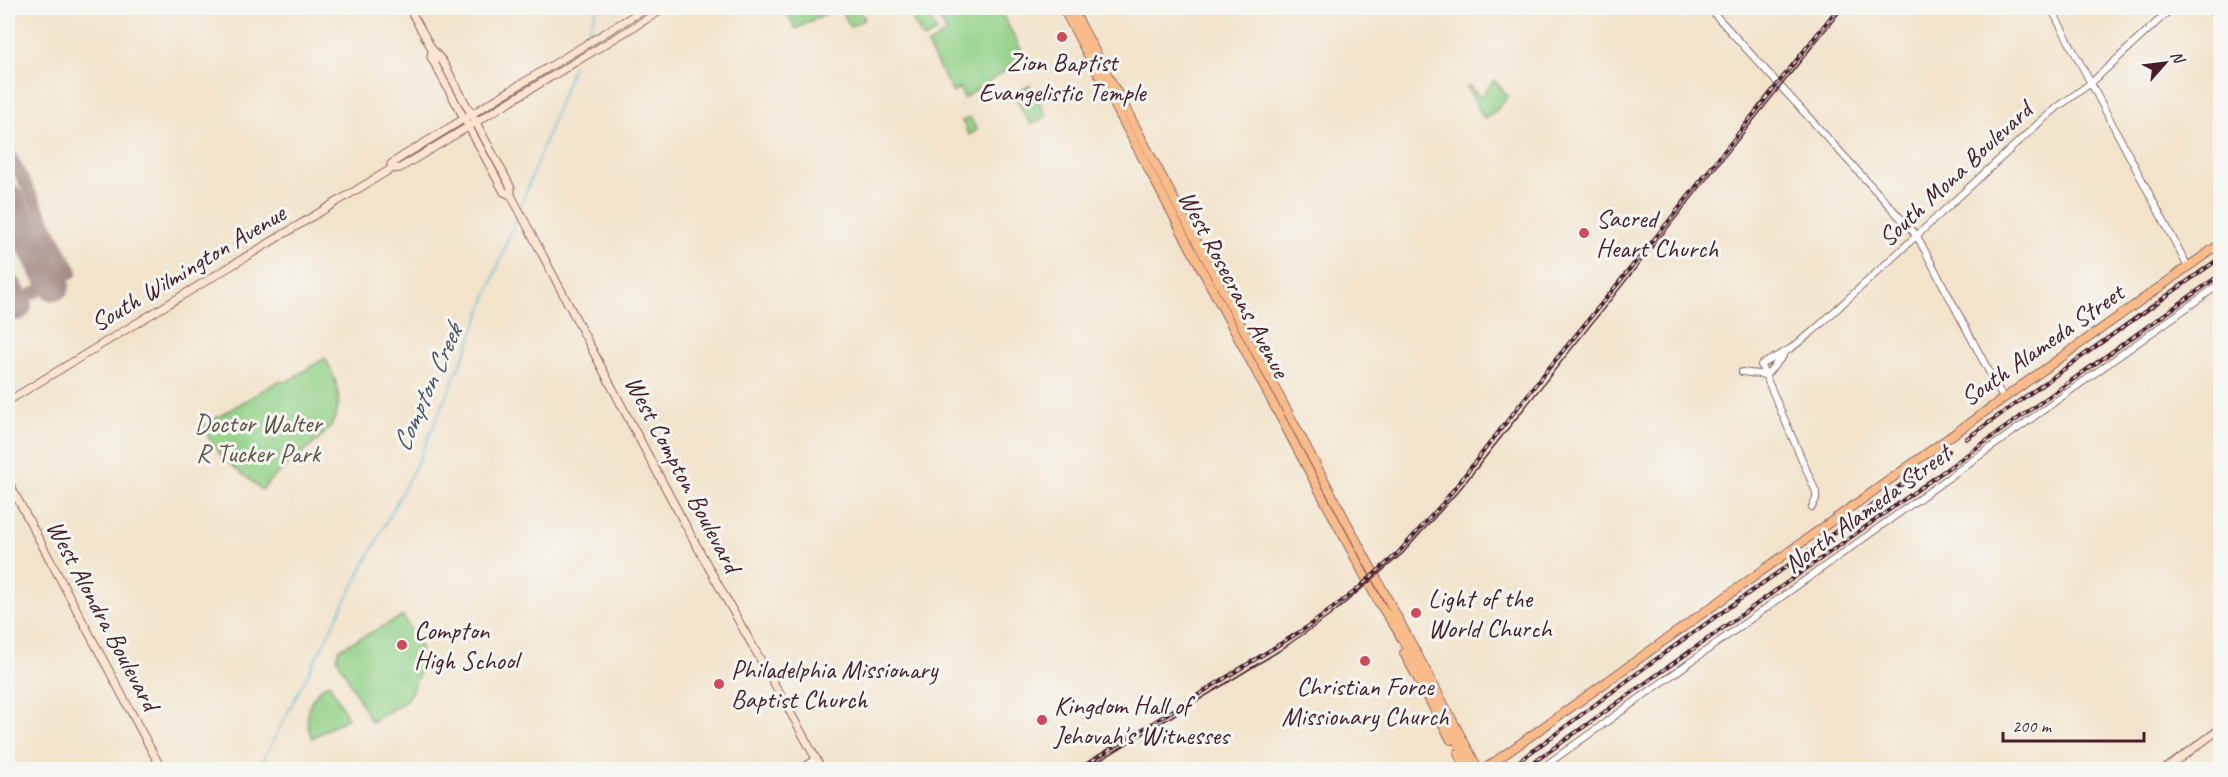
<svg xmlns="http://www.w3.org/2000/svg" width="2228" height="777" font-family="Caveat,sans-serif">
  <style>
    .green { fill: #91d086; stroke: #6e7858; stroke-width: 1.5 }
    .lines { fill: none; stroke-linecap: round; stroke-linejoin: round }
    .stream { stroke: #54bcd1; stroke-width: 1.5 }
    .taxiway { stroke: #9e817a; stroke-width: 12 }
    .runway { stroke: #9e817a; stroke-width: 32 }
    .tertiary-casing { stroke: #856463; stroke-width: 8 }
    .secondary-casing { stroke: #856463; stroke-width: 9 }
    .primary-casing { stroke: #856463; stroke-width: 10 }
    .tertiary { stroke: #fff; stroke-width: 6 }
    .secondary { stroke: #fde4d1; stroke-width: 7 }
    .primary { stroke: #fabb8b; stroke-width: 8 }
    .tram { stroke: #4a1f2b; stroke-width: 1.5 }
    .rail-casing { stroke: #4a1f2b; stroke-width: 4 }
    .rail { stroke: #f6f6f2; stroke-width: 1.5; stroke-dasharray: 4.5; stroke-linecap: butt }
    .poi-dot { fill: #d1495b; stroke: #f6f6f2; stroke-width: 2 }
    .labels { text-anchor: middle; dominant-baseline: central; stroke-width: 6; stroke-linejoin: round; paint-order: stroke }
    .poi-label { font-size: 26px; fill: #4a1f2b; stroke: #f6f6f2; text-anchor: start }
    .street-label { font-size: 26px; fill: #4a1f2b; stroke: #f6f6f2 }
    .park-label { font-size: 26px; fill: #5f5446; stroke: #f6f6f2 }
    .water-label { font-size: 27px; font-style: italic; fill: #4e5665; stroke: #f6f6f2 }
  </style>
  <rect width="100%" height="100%" fill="#f6f6f2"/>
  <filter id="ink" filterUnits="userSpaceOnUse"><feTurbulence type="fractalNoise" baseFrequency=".0167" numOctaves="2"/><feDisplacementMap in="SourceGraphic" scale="12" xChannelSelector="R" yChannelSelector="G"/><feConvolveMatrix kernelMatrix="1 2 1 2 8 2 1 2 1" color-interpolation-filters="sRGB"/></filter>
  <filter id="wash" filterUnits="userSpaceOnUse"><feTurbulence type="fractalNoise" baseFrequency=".008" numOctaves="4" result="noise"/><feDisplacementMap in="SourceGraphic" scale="24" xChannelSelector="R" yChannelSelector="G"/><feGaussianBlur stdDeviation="1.35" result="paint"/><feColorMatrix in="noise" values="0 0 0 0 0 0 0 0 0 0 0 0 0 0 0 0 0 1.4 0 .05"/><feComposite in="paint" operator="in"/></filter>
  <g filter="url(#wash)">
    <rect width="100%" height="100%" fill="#f2e3ca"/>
    <path class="green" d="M784 8H835L796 29Z
      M843 8H858L865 19 850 27 841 9Z
      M933 8H999L1025 57 964 98 959 88 953 93 927 45 947 33Z
      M927 13 937 32 923 39 918 30 921 28 918 30 913 21Z
      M1494 80 1508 96 1496 111 1484 118 1467 87 1469 86 1481 97Z
      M1030 85 1047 116 1031 125 1013 94Z
      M970 117 977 130 969 135 962 121Z
      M325 358C368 433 299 443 262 490L223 458 201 427 277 382 288 381Z
      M403 616 420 646 419 673 411 693 403 703 371 722 337 658 339 649Z
      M329 683 348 718 312 738C302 717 309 694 329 683Z
      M280 763 326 768 325 769H279Z"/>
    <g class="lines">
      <path class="stream" d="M581 45 598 8
        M520 208 573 66
        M258 770 420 457 467 349 517 215"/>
      <path class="taxiway" d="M8 151 72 272 8 307"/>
      <path class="runway" d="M8 199 54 285
        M8 290 16 305"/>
    </g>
  </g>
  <g filter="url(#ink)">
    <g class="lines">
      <g class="tertiary-casing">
        <path id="tertiary" d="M1709 8 1917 236 2003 398
          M2051 8 2188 267
          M1742 372 1766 375 1783 356
          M1812 507 1816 499V492L1761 365 1790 349 1812 332 2040 122 2059 106 2091 83 2172 8
          M798 770 817 759
          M1539 770 2220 284"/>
      </g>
      <g class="secondary-casing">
        <path id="secondary" d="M409 8 432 49 443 62 506 178 511 188V195C583 331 653 469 729 604 760 659 792 714 822 770
          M2211 8 2220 25
          M432 49 431 57 504 192 511 195
          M391 169V164L406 154 646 8
          M8 401 391 169 400 168 665 8
          M8 481 162 770
          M2164 770 2220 729"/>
      </g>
      <g class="primary-casing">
        <path id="primary" d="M1063 8 1379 603 1397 630 1473 770
          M1072 8 1479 770
          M1404 653 1451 740
          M1458 753 1466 770
          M1483 770 2220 244"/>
      </g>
      <use href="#tertiary" class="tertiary"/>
      <use href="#secondary" class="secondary"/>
      <use href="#primary" class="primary"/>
      <path class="tram" d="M1084 770 1279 651 1331 615 1402 554 1460 489 1843 8"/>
      <g class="rail-casing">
        <path id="rail" d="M1966 439 2220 258
          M1077 770 1309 626 1354 592 1397 554 1443 503 1540 379 1664 227 1838 8
          M1507 770 1659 657 1949 451
          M1523 770 2220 275"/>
      </g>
      <use href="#rail" class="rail"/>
    </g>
  </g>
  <g class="poi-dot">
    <circle cx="1062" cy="37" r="6"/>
    <circle cx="1584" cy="233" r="6"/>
    <circle cx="1416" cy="613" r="6"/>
    <circle cx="402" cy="645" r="6"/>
    <circle cx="1365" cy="661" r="6"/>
    <circle cx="719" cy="684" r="6"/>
    <circle cx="1042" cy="720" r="6"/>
  </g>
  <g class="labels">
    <g class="poi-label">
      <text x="1062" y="62" text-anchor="middle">Zion Baptist<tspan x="1062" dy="30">Evangelistic Temple</tspan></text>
      <text x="1596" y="218">Sacred<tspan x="1596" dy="30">Heart Church</tspan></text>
      <text x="1428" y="598">Light of the<tspan x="1428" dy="30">World Church</tspan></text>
      <text x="414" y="630">Compton<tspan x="414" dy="30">High School</tspan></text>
      <text x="731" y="669">Philadelphia Missionary<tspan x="731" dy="30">Baptist Church</tspan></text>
      <text x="1365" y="686" text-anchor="middle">Christian Force<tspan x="1365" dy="30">Missionary Church</tspan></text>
      <text x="1054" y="705">Kingdom Hall of<tspan x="1054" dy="30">Jehovah's Witnesses</tspan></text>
    </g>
    <g class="street-label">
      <text transform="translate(1955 174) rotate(-43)">South Mona Boulevard</text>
      <text transform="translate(188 268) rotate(-31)">South Wilmington Avenue</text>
      <text transform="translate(1234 284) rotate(62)">West Rosecrans Avenue</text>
      <text transform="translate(2042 345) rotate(-35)">South Alameda Street</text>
      <text transform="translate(683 474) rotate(62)">West Compton Boulevard</text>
      <text transform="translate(1867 509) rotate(-36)">North Alameda Street</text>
      <text transform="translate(103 615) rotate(62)">West Alondra Boulevard</text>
    </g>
    <g class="park-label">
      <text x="258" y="423">Doctor Walter<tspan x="258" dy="30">R Tucker Park</tspan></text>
    </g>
    <g class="water-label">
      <text transform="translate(427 388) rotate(-66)">Compton Creek</text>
    </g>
  </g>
  <rect width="2228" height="777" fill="none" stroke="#f6f6f2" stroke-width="30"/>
  <g transform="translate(2165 63) rotate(62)" stroke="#f6f6f2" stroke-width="4.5" paint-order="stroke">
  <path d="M0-4.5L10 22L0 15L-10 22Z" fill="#4a1f2b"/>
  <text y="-9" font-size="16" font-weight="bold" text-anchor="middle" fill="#4a1f2b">N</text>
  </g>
  <path d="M2003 732v9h141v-9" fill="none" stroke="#4a1f2b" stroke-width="3"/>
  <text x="2012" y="732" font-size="18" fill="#4a1f2b" stroke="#f6f6f2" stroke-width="4.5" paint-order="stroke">200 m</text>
</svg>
